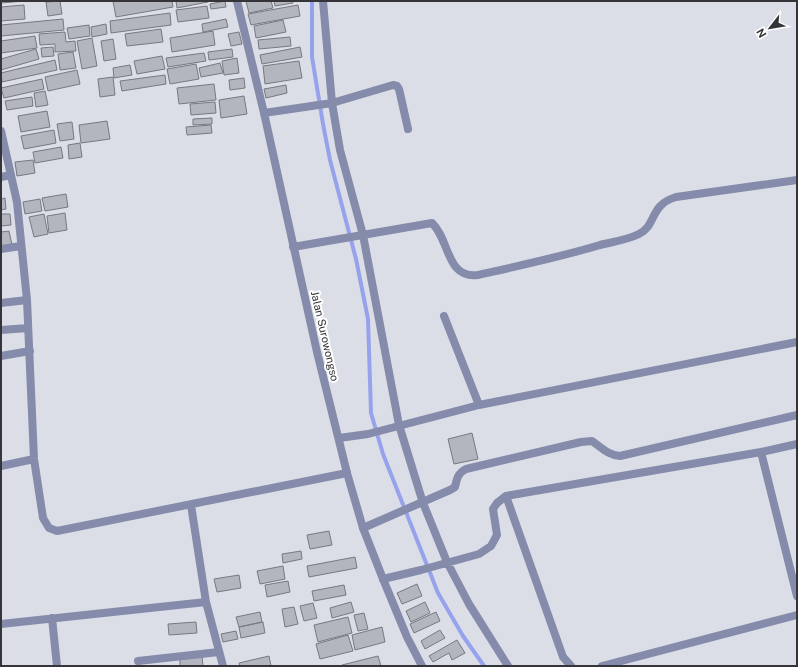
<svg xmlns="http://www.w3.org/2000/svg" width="798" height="667" font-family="'Public Sans',sans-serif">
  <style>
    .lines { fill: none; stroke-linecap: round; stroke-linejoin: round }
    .stream { stroke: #97a2ec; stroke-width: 4 }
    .building { fill: #b4b6bf; stroke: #777981 }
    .service { stroke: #858bab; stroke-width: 8 }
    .minor { stroke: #858bab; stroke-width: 8 }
    .tertiary { stroke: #858bab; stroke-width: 8 }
    .labels { text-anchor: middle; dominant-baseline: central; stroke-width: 4; stroke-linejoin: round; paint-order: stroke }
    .street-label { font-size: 11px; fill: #353539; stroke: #fff }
  </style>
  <rect width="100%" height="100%" fill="#dcdee7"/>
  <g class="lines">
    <path class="stream" d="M312 1V57L323 124 330 160 356 259 368 319 371 413 383 454 438 593 463 636 484 666"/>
  </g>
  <path class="building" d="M1 1H24L1 3Z
    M60 1 62 14 48 16 46 2Z
    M113 1H172L173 7 116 17Z
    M176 1H208V2L177 8Z
    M225 1 226 7 211 9 210 4Z
    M246 1H271L273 8 249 13Z
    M274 1H293V3L275 6Z
    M24 5 25 19 1 21V7Z
    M298 5 300 16 251 25 248 14Z
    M207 6 209 18 178 22 176 10Z
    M170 13 171 25 111 33 110 21Z
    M63 19 64 30 1 36V25Z
    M226 19 228 27 203 32 202 24Z
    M283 20 286 32 256 38 254 26Z
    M106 24 107 34 92 37 91 27Z
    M89 25 90 36 69 39 67 28Z
    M161 29 163 42 127 46 125 34Z
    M213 31 215 45 172 52 170 38Z
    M65 32 66 42 75 41 76 51 55 52V44L40 45 39 34Z
    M239 32 242 44 231 46 228 34Z
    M35 36 37 48 1 53V41Z
    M290 37 291 46 259 49 258 40Z
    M92 38 97 66 82 69 77 41Z
    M113 39 116 59 104 61 101 41Z
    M53 47 54 56 42 57 41 48Z
    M300 47 302 57 262 64 260 55Z
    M36 49 39 59 1 70V59Z
    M232 49 233 57 209 60 208 52Z
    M73 52 76 68 60 70 58 54Z
    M204 53 206 61 168 67 166 58Z
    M162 56 165 69 137 74 134 61Z
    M237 58 239 73 224 75 222 61Z
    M55 60 57 70 2 82 1 73Z
    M299 61 302 78 265 84 263 66Z
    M220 63 223 73 201 77 199 68Z
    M196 64 199 79 170 84 167 69Z
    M130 65 132 75 114 78 113 68Z
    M77 70 80 84 48 91 45 77Z
    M165 75 166 84 122 91 120 81Z
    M113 77 115 95 100 97 98 79Z
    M244 78 245 88 230 90 229 80Z
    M42 79 44 89 4 98 1 88Z
    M214 84 216 100 179 104 177 88Z
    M286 85 287 93 266 98 264 89Z
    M45 91 48 105 36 107 34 93Z
    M244 96 247 114 221 118 219 100Z
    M32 97 33 106 7 110 5 101Z
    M215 102 216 113 191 115 190 104Z
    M47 111 50 127 21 132 18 116Z
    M212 118V124L193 125V119Z
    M107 121 110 139 81 143 79 125Z
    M72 122 74 139 60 141 57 124Z
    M211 125 212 133 187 135 186 127Z
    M54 130 56 143 24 149 21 136Z
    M80 143 82 157 69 159 68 145Z
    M61 147 63 158 35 163 33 152Z
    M33 160 35 173 17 176 15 162Z
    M66 194 68 207 45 211 42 198Z
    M5 198 6 209 1 210V199Z
    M40 199 42 211 25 214 23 202Z
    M65 213 67 230 49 233 47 216Z
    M1 214H10L11 225 1 226Z
    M44 214 48 234 34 237 29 217Z
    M9 231 12 245 1 247V232Z
    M472 433 478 459 454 464 448 439Z
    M329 531 332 545 310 549 307 535Z
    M301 551 302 559 283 563 282 554Z
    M355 557 357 568 309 577 307 566Z
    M283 566 285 579 260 584 257 571Z
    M239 575 241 588 217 592 214 579Z
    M288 581 290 592 267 597 265 585Z
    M417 584 422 596 402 604 397 593Z
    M344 585 346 595 314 601 312 591Z
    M351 602 354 612 332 618 330 608Z
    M425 602 430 613 411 622 406 611Z
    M313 603 317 618 304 621 300 606Z
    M294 607 298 624 285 627 282 609Z
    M260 612 262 622 239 627 236 617Z
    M436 612 440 621 414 633 410 624Z
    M364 613 368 629 358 631 354 615Z
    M348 617 352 633 318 642 314 625Z
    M196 622 197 633 169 635 168 624Z
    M263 622 265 633 241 638 239 627Z
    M382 627 385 642 355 650 352 635Z
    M440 630 445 638 425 649 421 641Z
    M236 631 238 639 223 642 221 634Z
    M348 635 353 651 320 659 316 644Z
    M457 640 465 653 452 660 449 653 433 662 429 656Z
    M202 656 203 666H180V658Z
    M269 656 271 666H240L239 663Z
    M378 656 381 666H343L342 665Z"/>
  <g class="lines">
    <path class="service" d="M323 1 332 103 340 150 363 235 399 425 423 503 447 562 469 604 508 666
      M264 113 332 103 393 85 397 86 399 89 408 129
      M293 247 432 223C450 240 446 279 478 275 518 266 560 257 600 245 612 242 627 240 639 234 657 225 649 205 676 197L797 180
      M444 316 479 405
      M339 438 368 434 479 405 797 342
      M761 452 797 596
      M506 496 563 657 571 666
      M363 528 450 490 455 487C457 478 458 473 466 469L581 442 592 441C602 448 608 455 620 456L797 415
      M383 579 421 570 479 554 491 546 497 535 493 509 497 503 506 496 761 452 797 444
      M602 666 797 615"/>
    <path class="minor" d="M1 131 17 202 27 300 34 459 43 518 49 528 57 531 347 473
      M1 177 11 175
      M1 249 21 246
      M1 303 27 300
      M1 330 28 328
      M1 356 30 351
      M1 466 34 459
      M191 505 206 602 223 666
      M52 618 57 666
      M1 624 206 602
      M138 661 219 652"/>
    <path class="tertiary" d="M237 1 264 113 317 352 347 473 363 528 383 579 407 637 422 666"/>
  </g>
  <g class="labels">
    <g class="street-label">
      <text transform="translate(325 336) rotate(77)">Jalan Surowongso</text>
    </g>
  </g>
  <rect width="798" height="667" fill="none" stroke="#353539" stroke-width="4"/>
  <g transform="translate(770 28) rotate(239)" stroke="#ffffff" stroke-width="3" paint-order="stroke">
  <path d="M0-3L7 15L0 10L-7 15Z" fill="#353539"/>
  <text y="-6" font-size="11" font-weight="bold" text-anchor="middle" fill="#353539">N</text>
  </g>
</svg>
